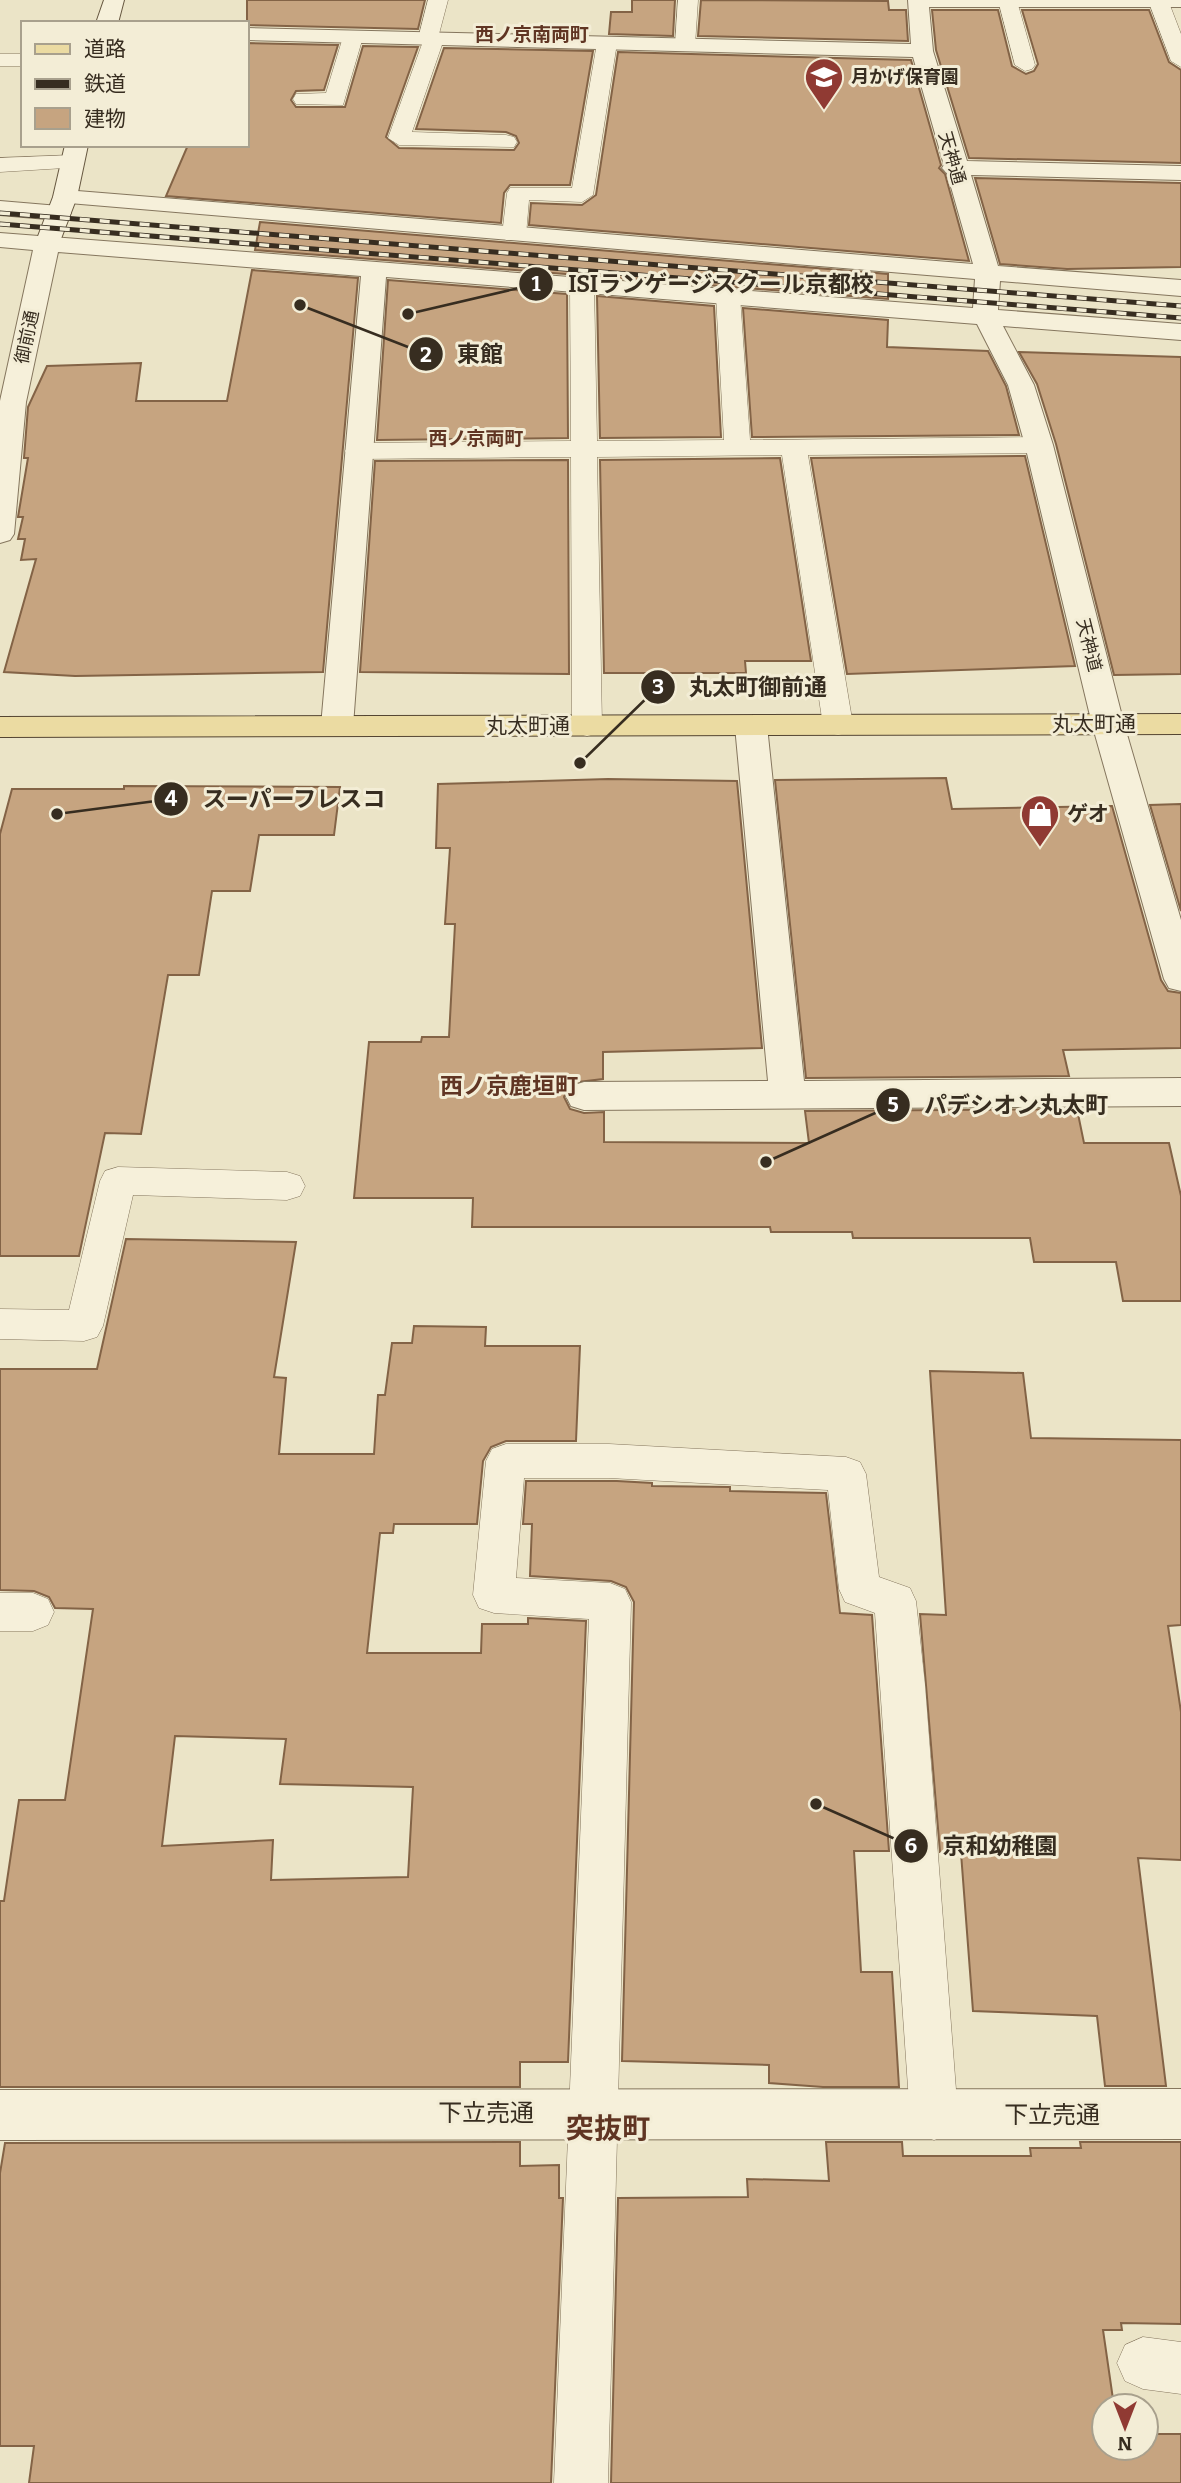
<svg xmlns="http://www.w3.org/2000/svg" width="1181" height="2483" font-family="Bitter,'Noto Sans JP',serif">
  <style>
    .building { fill: #c6a480; stroke: #836346; stroke-width: 2; fill-rule: evenodd }
    .lines { fill: none; stroke-linecap: round; stroke-linejoin: round }
    .lane-casing { stroke: #85765e; stroke-width: 1 }
    .street-casing { stroke: #85765e; stroke-width: 2 }
    .secondary-casing { stroke: #675841; stroke-width: 2 }
    .primary-casing { stroke: #544532; stroke-width: 2 }
    .lane { fill: #f6f0da; fill-rule: evenodd }
    .street { fill: #f6f0da; fill-rule: evenodd }
    .secondary { fill: #f6f0da; fill-rule: evenodd }
    .primary { fill: #ebdba2; fill-rule: evenodd }
    .rail-casing { stroke: #372d20; stroke-width: 5 }
    .rail { stroke: #f3edd6; stroke-width: 3.5; stroke-dasharray: 10; stroke-linecap: butt }
    .labels { text-anchor: middle; dominant-baseline: central; stroke-width: 6; stroke-linejoin: round; paint-order: stroke }
    .far-poi-label { font-size: 18px; font-weight: bold; fill: #372d20; stroke: #f3edd6; text-anchor: start }
    .far-street-label { font-size: 18px; fill: #372d20; stroke: #f3edd6 }
    .far-neighbourhood-label { font-size: 19px; font-weight: bold; fill: #603523; stroke: #f3edd6 }
    .street-label { font-size: 21px; fill: #372d20; stroke: #f3edd6 }
    .poi-label { font-size: 21px; font-weight: bold; fill: #372d20; stroke: #f3edd6; text-anchor: start }
    .neighbourhood-label { font-size: 23px; font-weight: bold; fill: #603523; stroke: #f3edd6 }
    .near-street-label { font-size: 24px; fill: #372d20; stroke: #f3edd6 }
    .near-neighbourhood-label { font-size: 28px; font-weight: bold; fill: #603523; stroke: #f3edd6 }
    .leader { fill: none; stroke: #372d20; stroke-width: 2.5 }
    .callout-dot { fill: #372d20; stroke: #f3edd6; stroke-width: 2.5 }
    .mark-label { font-size: 21px; text-anchor: middle; font-weight: bold; fill: #fff }
    .callout-label { font-size: 23px; text-anchor: middle; font-weight: bold; fill: #372d20; stroke: #f3edd6; stroke-width: 6; stroke-linejoin: round; paint-order: stroke }
  </style>
  <rect width="100%" height="100%" fill="#ebe4c7"/>
  <path class="building" d="M247 0H425L418 29 247 25Z
    M632 0H675L673 36 609 34 611 12H632Z
    M701 0 888 1 889 10H906L908 41 698 36Z
    M932 10H998L1012 66 1026 74 1034 71 1038 64 1022 10H1149L1169 62 1181 70V163L969 158 936 50Z
    M247 43 338 45 324 90 296 91 291 100 296 107H345L363 46 418 47 386 137 399 148 514 150 519 143 516 136 506 132 416 129 444 48 593 51 570 185H510L504 193 501 223 166 196 188 145H247Z
    M618 52 911 60 941 165 939 168 945 174 969 261 529 225 531 203 582 205 596 195Z
    M975 178 1181 183V267L1067 269 1000 264Z
    M260 222 888 274V299L255 250Z
    M252 270 358 278 323 672 75 676 4 672 36 559 21 560 25 539H18L23 517H18L28 458H24L28 407 47 366 141 363 136 401H227Z
    M388 280 567 294 568 438 377 440Z
    M597 296 714 306 721 437 600 438Z
    M743 308 888 320 887 347 988 351 1006 386 1019 435 752 437Z
    M1019 352 1181 357V674L1114 675 1056 444 1037 384Z
    M1025 456 1075 666 847 674 811 458Z
    M780 458 811 661H745L746 673H604L600 460Z
    M568 460 569 674 360 672 375 461Z
    M946 778 952 809 1112 806 1161 980 1168 991 1181 993V1048L1063 1050 1069 1076 806 1078 775 780Z
    M608 779 737 781 762 1048 603 1052V1079L570 1083 564 1097 570 1109 584 1113 604 1112V1142L809 1143 805 1111 1077 1109 1084 1143H1169L1181 1196V1301H1123L1116 1262H1034L1030 1238H853L852 1232H771L770 1227H472L473 1198H354L369 1042H421L422 1037H449L455 924H445L450 848H436L438 784Z
    M124 786 340 787 334 835H259L250 891H212L199 975H168L141 1134 105 1133 79 1256H0V834L12 789H124Z
    M1181 804V911L1150 805Z
    M126 1239 296 1242 274 1377 286 1378 279 1454H374L378 1395H385L392 1343H412L414 1326 486 1327 485 1346H580L576 1441H506L491 1447 483 1461 477 1524H394L393 1533H380L367 1653H481L482 1624H528V1618L586 1621 568 2062H520V2087H0V1901H4L19 1800H65L93 1609 55 1608 49 1597 34 1591 0 1590V1369H97ZM175 1736 286 1739 280 1784 413 1787 408 1877 271 1880 273 1840 162 1846Z
    M930 1371 1023 1373 1031 1438 1181 1440V1625L1168 1626 1181 1712V1860L1138 1858 1166 2086H1105L1097 2016 973 2011 961 1853 940 1852 920 1614 946 1615Z
    M526 1481H617L652 1483V1486L730 1487V1491L826 1493 840 1613 872 1615 889 1851H854L861 1972H892L899 2087H823L769 2083V2065L622 2061 634 1602 626 1587 611 1581 530 1576 532 1524H523Z
    M520 2142V2166L559 2165V2198H563L551 2483H29L34 2446H0V2173L5 2143Z
    M826 2142H902L903 2156H1031L1030 2148H1081L1080 2142H1181V2324L1121 2323 1122 2330H1103L1114 2406H1104V2448H1146V2434H1181V2483H611L618 2198 748 2197 747 2179 829 2181Z"/>
  <g class="lines">
    <g class="lane-casing">
      <path id="lane" d="M428 0H448L439 34 444 39 412 132 506 135 514 137 517 142 514 147 399 145 388 138 422 44 418 39Z
        M678 0H698L695 45 685 51 675 45Z
        M998 0 1017 1 1035 65 1032 69 1025 71 1015 65Z
        M1148 0H1168L1181 34V67L1171 61Z
        M353 31 363 37 343 105 296 104 293 99 296 94 326 93 343 37Z
        M607 37 617 43 593 195 582 202 529 200 526 235 522 240H506L502 235 507 193 510 188H572L597 43Z
        M0 54H23V66H0Z
        M73 155 81 157 84 162 81 167 0 172V158Z
        M582 277 590 279 594 284 597 441 724 440 716 296 720 291H736L740 296 750 440 1039 437 1048 439 1052 445 1048 451 1039 453 808 455 853 725 849 732 838 735 827 732 823 725 782 455 597 457 602 726 598 733 587 736 576 733 572 726 571 457 358 459 349 457 345 451 349 445 358 443 571 441 570 284 574 279Z
        M118 1167 287 1172 300 1176 305 1186 300 1196 287 1200 133 1195 103 1326 97 1337 84 1341 0 1339V1309L69 1310 100 1181 105 1171Z
        M506 1444H609L846 1457 860 1462 866 1474 879 1577 910 1588 916 1601 925 1685 958 2116 951 2133 934 2140 917 2133 910 2116 875 1613 845 1602 839 1589 828 1490 609 1478H524L516 1578 610 1583 625 1589 631 1602 608 2483H554L589 1619 494 1613 479 1608 473 1595 486 1461 492 1449Z
        M0 1593H33L48 1599 54 1612 48 1625 33 1631H0Z
        M1143 2337 1181 2342V2394L1143 2389 1125 2381 1117 2363 1125 2345Z"/>
    </g>
    <g class="street-casing">
      <path id="street" d="M908 0H1181V7H929L933 51 967 161 1181 166V180L971 175 998 266 1181 280V296L1000 281 998 310 1181 324V340L1003 326 1034 385 1053 445 1124 724 1181 920V991L1169 988 1164 979 1092 724 1025 445 1008 385 977 324 386 277 353 726 348 733 337 736 326 733 321 726 361 276 58 252 26 402 14 534 10 540 0 543V401L33 250 0 247V233L973 308 975 279 57 202 53 197 57 192 65 190 973 264 947 173 942 168 944 165 913 57 247 40V28L911 44Z
        M0 201 59 206 67 208 71 213 67 218 59 220 0 215Z
        M751 716 762 719 767 726 804 1081 1181 1078V1106L584 1110 571 1106 566 1096 571 1086 584 1082 768 1081 735 726 740 719Z
        M1181 2089V2139L0 2140V2090Z"/>
    </g>
    <g class="secondary-casing">
      <path id="secondary" d="M104 0H124L118 23H96Z
        M65 145H88L77 197 59 244 56 249H38L35 244 53 197Z"/>
    </g>
    <g class="primary-casing">
      <path id="primary" d="M1181 714V734L0 737V717Z"/>
    </g>
    <use href="#lane" class="lane"/>
    <use href="#street" class="street"/>
    <use href="#secondary" class="secondary"/>
    <use href="#primary" class="primary"/>
    <g class="rail-casing">
      <path id="rail" d="M0 213 1181 306
        M0 224 1181 318"/>
    </g>
    <use href="#rail" class="rail"/>
  </g>
  <defs>
    <g id="school-pin" transform="scale(2.0125)"><path d="M0 17L-7.5 6A9.5 9.5 0 1 1 7.5 6Z" fill="#903a33" stroke="#f3edd6"/><path d="M0-5L7-2L0 1L-7-2ZM-4 1L0 2.5L4 1V4Q0 6-4 4Z" fill="#fff"/></g>
    <g id="shop-pin" transform="scale(2.0125)"><path d="M0 17L-7.5 6A9.5 9.5 0 1 1 7.5 6Z" fill="#903a33" stroke="#f3edd6"/><path d="M-5-2.5h2.3a2.7 3.5 0 0 1 5.4 0H5L5.5 6h-11ZM-1.5-2.5h3a1.5 2.3 0 0 0-3 0Z" fill="#fff"/></g>
  </defs>
  <g fill-rule="evenodd">
    <use href="#school-pin" x="824" y="77"/>
    <use href="#shop-pin" x="1040" y="814"/>
  </g>
  <g class="labels">
    <g class="far-poi-label">
      <text x="851" y="77">月かげ保育園</text>
    </g>
    <g class="far-street-label">
      <text transform="translate(952 158) rotate(74)">天神通</text>
      <text transform="translate(27 337) rotate(-78)">御前通</text>
      <text transform="translate(1089 645) rotate(76)">天神道</text>
    </g>
    <g class="far-neighbourhood-label">
      <text x="532" y="34">西ノ京南両町</text>
      <text x="476" y="438">西ノ京両町</text>
    </g>
    <g class="street-label">
      <text x="1094" y="724">丸太町通</text>
      <text x="528" y="726">丸太町通</text>
    </g>
    <g class="poi-label">
      <text x="1067" y="814">ゲオ</text>
    </g>
    <g class="neighbourhood-label">
      <text x="509" y="1086">西ノ京鹿垣町</text>
    </g>
    <g class="near-street-label">
      <text x="486" y="2113">下立売通</text>
      <text x="1052" y="2115">下立売通</text>
    </g>
    <g class="near-neighbourhood-label">
      <text x="608" y="2128">突抜町</text>
    </g>
  </g>
  <path class="leader" d="M408 314L536 284M300 305L426 354M580 763L658 687M57 814L171 799M766 1162L893 1105M816 1804L911 1846"/>
  <g class="callout-dot">
    <circle cx="408" cy="314" r="7"/>
    <circle cx="300" cy="305" r="7"/>
    <circle cx="580" cy="763" r="7"/>
    <circle cx="57" cy="814" r="7"/>
    <circle cx="766" cy="1162" r="7"/>
    <circle cx="816" cy="1804" r="7"/>
    <circle cx="536" cy="284" r="18"/>
    <circle cx="426" cy="354" r="18"/>
    <circle cx="658" cy="687" r="18"/>
    <circle cx="171" cy="799" r="18"/>
    <circle cx="893" cy="1105" r="18"/>
    <circle cx="911" cy="1846" r="18"/>
  </g>
  <g class="mark-label">
    <text x="536" y="291">1</text>
    <text x="426" y="362">2</text>
    <text x="658" y="694">3</text>
    <text x="171" y="806">4</text>
    <text x="893" y="1112">5</text>
    <text x="911" y="1853">6</text>
  </g>
  <g class="callout-label">
    <text x="721" y="292">ISIランゲージスクール京都校</text>
    <text x="480" y="362">東館</text>
    <text x="758" y="695">丸太町御前通</text>
    <text x="294" y="807">スーパーフレスコ</text>
    <text x="1016" y="1113">パデシオン丸太町</text>
    <text x="1000" y="1854">京和幼稚園</text>
  </g>
  <rect x="21" y="21" width="228" height="126" fill="#f3edd6" stroke="#a8a08d" stroke-width="2"/>
  <rect x="35" y="44" width="35" height="10" fill="#ebdba2" stroke="#a8a08d" stroke-width="2"/>
  <text x="84" y="56" font-size="21" fill="#372d20">道路</text>
  <rect x="35" y="79" width="35" height="10" fill="#372d20" stroke="#a8a08d" stroke-width="2"/>
  <text x="84" y="91" font-size="21" fill="#372d20">鉄道</text>
  <rect x="35" y="108" width="35" height="21" fill="#c6a480" stroke="#a8a08d" stroke-width="2"/>
  <text x="84" y="126" font-size="21" fill="#372d20">建物</text>
  <g transform="translate(1125 2427) rotate(180)"><circle r="33" fill="#f3edd6" stroke="#a8a08d" stroke-width="2"/>
  <path d="M0-5L12 26L0 18L-12 26Z" fill="#903a33"/>
  <text y="-10" font-size="19" font-weight="bold" text-anchor="middle" fill="#372d20">N</text>
  </g>
</svg>
